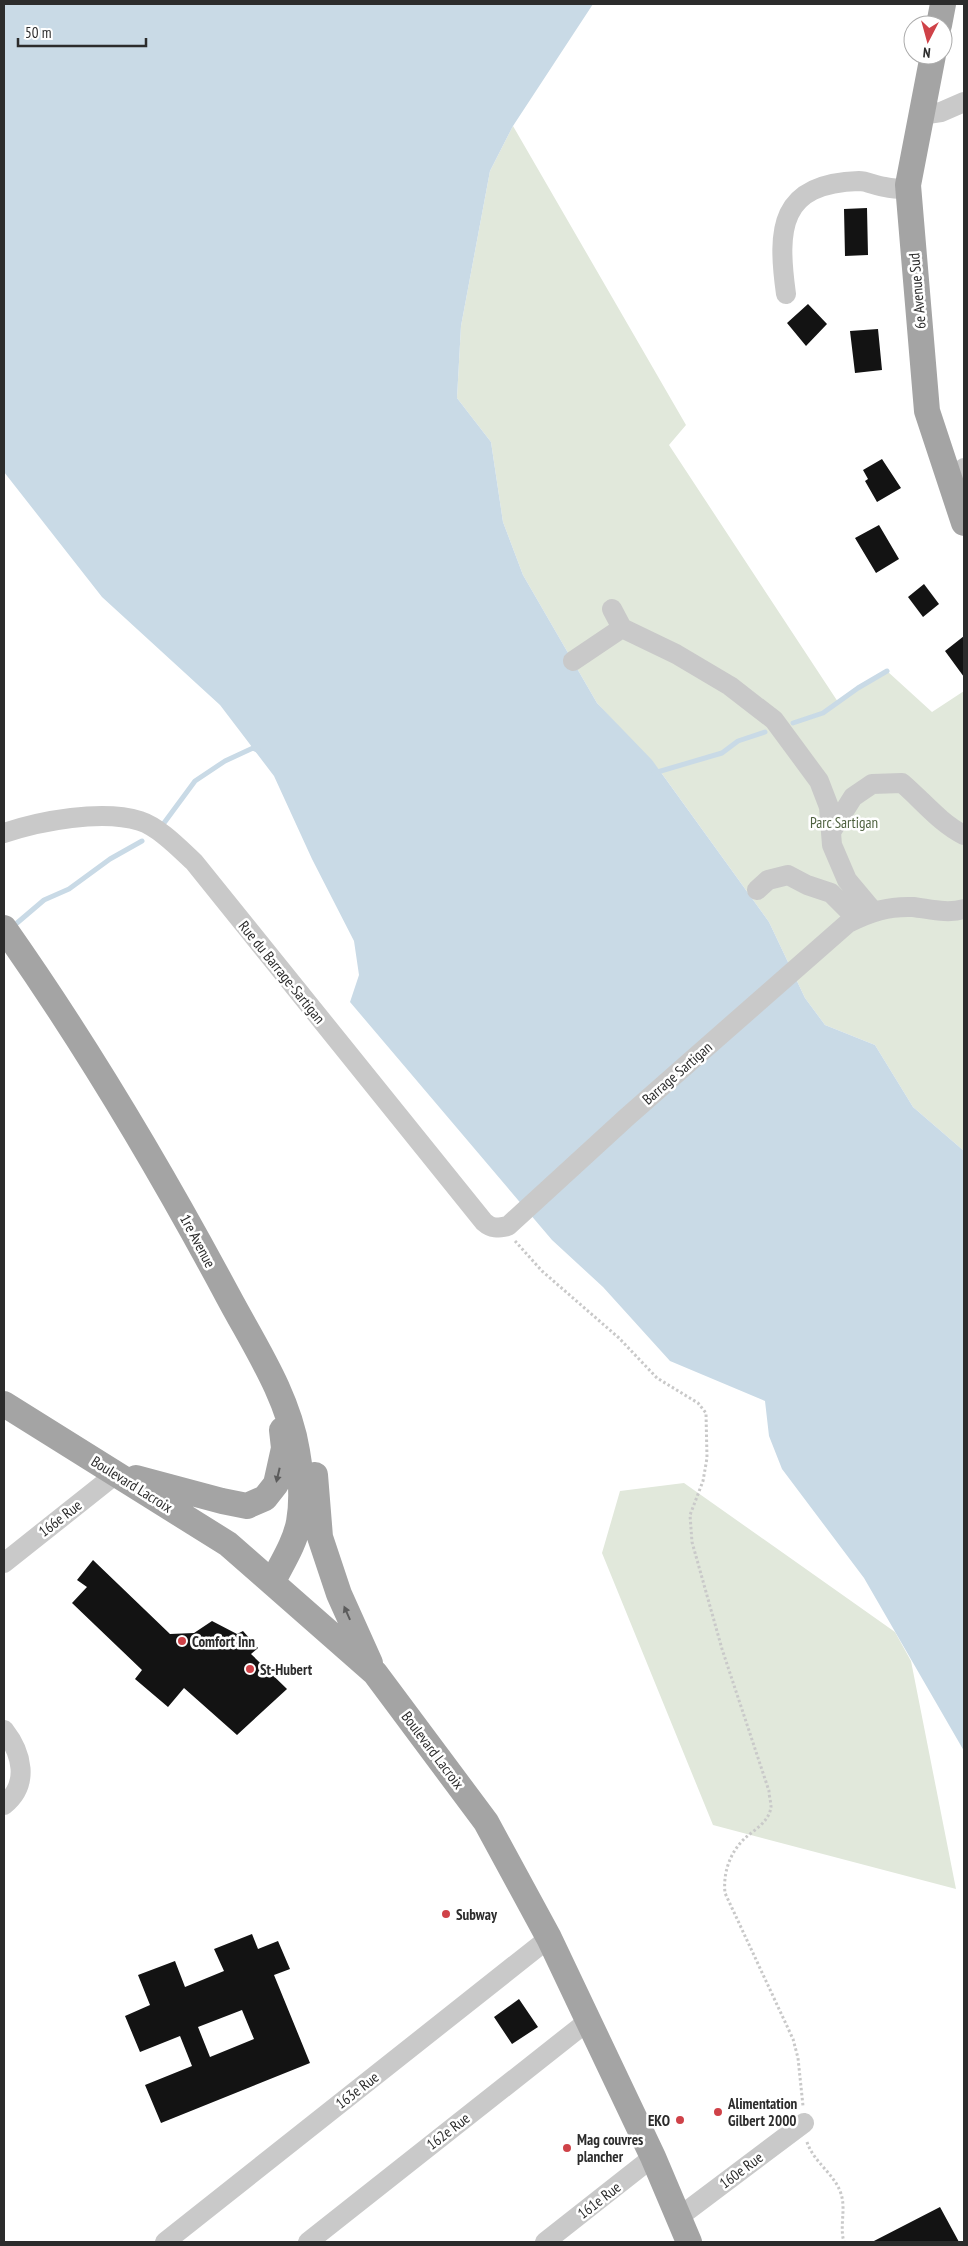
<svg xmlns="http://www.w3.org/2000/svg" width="968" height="2246" font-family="'PT Sans Narrow',sans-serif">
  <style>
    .green { fill: #e1e8db }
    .water { fill: #c9dae6 }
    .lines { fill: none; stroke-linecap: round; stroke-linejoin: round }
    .stream { stroke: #c9dae6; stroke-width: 5 }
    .building { fill: #131313; fill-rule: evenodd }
    .path { stroke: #c9c9c9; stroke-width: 3; stroke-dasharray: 2.5 2.5; stroke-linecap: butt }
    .minor { stroke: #c9c9c9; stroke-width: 20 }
    .major { stroke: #a4a4a4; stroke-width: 26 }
    .oneway { fill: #5c5c5c }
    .poi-dot { fill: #cf4248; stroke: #fff; stroke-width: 2 }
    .labels { text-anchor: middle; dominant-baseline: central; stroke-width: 5; stroke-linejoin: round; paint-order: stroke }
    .street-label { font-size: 15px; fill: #2c2c2c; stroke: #fff }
    .park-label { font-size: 15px; fill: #4e613f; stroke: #fff }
    .poi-label { font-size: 15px; font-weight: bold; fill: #2c2c2c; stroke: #fff; text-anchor: start }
  </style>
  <rect width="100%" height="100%" fill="#fff"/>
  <path class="green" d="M513 126 686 425 669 445 838 702 887 671 932 712 964 691V1151L913 1107 875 1045 825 1025 805 998 769 922 660 771 597 703 523 575 503 522 491 442 457 398 461 326 490 171Z
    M684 1483 895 1632 911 1661 956 1889 713 1825 602 1553 620 1491Z"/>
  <path class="water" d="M4 4H593L513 126 490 171 461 326 457 398 491 442 503 522 523 575 597 703 652 760 769 922 805 998 825 1025 875 1045 913 1107 964 1151V1751L864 1578 782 1469 769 1436 765 1401 670 1361 603 1287 552 1240 350 1002 359 975 354 941 312 859 274 776 220 705 102 597 4 472Z"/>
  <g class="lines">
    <path class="stream" d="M793 723 823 713 858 688 887 671
      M654 773 722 753 738 741 765 732
      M164 823 195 781 225 761 253 748 259 751
      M17 923 44 900 69 889 110 859 142 841"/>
  </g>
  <path class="building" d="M867 208 868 255 845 256 844 209Z
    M808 304 827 324 806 346 787 323Z
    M878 329 882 370 855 373 850 331Z
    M882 459 901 488 877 502 865 481 868 479 863 470Z
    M879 525 899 559 876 573 855 538Z
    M924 584 939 604 923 617 908 597Z
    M964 636V677L945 651Z
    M93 1560 170 1634 194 1633 212 1621 237 1634 243 1631 258 1648 251 1654 287 1689 237 1735 184 1688 168 1707 135 1679 142 1670 72 1603 87 1587 77 1580Z
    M252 1934 258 1949 278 1941 290 1969 274 1975 310 2063 161 2123 145 2085 192 2066 180 2036 140 2052 125 2016 150 2005 138 1975 175 1961 185 1987 224 1971 214 1949ZM242 2010 254 2039 210 2057 198 2027Z
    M519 1999 538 2027 512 2044 494 2017Z
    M940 2207 959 2242H872Z"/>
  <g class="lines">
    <path class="path" d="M515 1241 542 1271 619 1338 657 1378 698 1403 706 1413 707 1458 703 1481 690 1515 692 1542 722 1649 769 1791C769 1796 771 1802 771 1807 769 1822 754 1830 744 1839 729 1854 723 1874 725 1893L793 2039 798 2058 803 2106
      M807 2142C813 2161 833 2173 840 2191 847 2208 839 2225 844 2242"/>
    <path class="minor" d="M921 115 941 112 964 102
      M786 294C777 229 779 183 859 181 867 181 876 186 885 187 893 189 901 189 908 189
      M950 479 964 468
      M612 609 622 628 676 654 730 686 774 720 819 781 829 807 832 845 847 880 873 911
      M573 661 622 628
      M831 832 853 797 872 784 902 783C923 801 940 823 964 835
      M4 833C40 821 102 809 140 821 159 827 180 849 194 862L484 1222C492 1229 497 1228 508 1226L627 1117 848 923C870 912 888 906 913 907 930 909 947 914 964 909
      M757 890 768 880 788 875 807 885 831 893 857 919
      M4 1563 116 1474
      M4 1730C22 1753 30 1784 4 1805
      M679 2217 804 2123
      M165 2242 549 1938
      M308 2242 588 2021
      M545 2242 653 2157"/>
    <path class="major" d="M939 25 943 4
      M933 55 908 185 927 411 964 523
      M4 928C87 1046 160 1169 228 1296 254 1345 288 1395 297 1451 301 1474 303 1500 299 1522 295 1543 282 1563 273 1581
      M4 1404 228 1544 375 1673 486 1822 549 1938 653 2157 689 2242
      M315 1475 320 1537 339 1594 370 1663
      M136 1478 222 1501 247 1506 265 1498 276 1484 284 1448 282 1430"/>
  </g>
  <defs><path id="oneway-solid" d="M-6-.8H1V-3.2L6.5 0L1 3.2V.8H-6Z" transform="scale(1.25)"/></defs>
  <g class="oneway">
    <use href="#oneway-solid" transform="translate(278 1475) rotate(103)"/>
    <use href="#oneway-solid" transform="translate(347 1613) rotate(-114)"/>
  </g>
  <g class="poi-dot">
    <circle cx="182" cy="1641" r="5"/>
    <circle cx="250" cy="1669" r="5"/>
    <circle cx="446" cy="1914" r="5"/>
    <circle cx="718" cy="2112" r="5"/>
    <circle cx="680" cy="2120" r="5"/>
    <circle cx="567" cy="2148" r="5"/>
  </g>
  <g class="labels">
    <g class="street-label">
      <text transform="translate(917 291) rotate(-95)">6e Avenue Sud</text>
      <text transform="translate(282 972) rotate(51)">Rue du Barrage-Sartigan</text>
      <text transform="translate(677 1073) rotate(-41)">Barrage Sartigan</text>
      <text transform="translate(198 1241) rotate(62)">1re Avenue</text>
      <text transform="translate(132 1484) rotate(32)">Boulevard Lacroix</text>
      <text transform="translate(60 1518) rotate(-38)">166e Rue</text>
      <text transform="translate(433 1750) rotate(53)">Boulevard Lacroix</text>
      <text transform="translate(357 2090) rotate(-38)">163e Rue</text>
      <text transform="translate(448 2131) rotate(-38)">162e Rue</text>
      <text transform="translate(741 2170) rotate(-37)">160e Rue</text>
      <text transform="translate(599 2200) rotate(-38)">161e Rue</text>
    </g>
    <g class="park-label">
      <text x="844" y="822">Parc Sartigan</text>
    </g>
    <g class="poi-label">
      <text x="192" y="1641">Comfort Inn</text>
      <text x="260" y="1669">St-Hubert</text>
      <text x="456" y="1914">Subway</text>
      <text x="728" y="2103">Alimentation<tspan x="728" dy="17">Gilbert 2000</tspan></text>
      <text x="670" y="2120" text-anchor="end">EKO</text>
      <text x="577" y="2139">Mag couvres<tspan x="577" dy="17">plancher</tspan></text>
    </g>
  </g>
  <rect width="968" height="2246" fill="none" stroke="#2c2c2c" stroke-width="10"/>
  <g transform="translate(928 40) rotate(186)"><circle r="24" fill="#ffffff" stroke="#ababab"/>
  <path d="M0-4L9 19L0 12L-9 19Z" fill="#cf4248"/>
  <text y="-8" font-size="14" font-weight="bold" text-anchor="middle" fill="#2c2c2c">N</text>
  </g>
  <path d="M18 38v8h128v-8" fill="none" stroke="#2c2c2c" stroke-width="2.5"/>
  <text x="25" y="38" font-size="15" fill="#2c2c2c" stroke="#ffffff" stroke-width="4" paint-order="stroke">50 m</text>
</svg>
